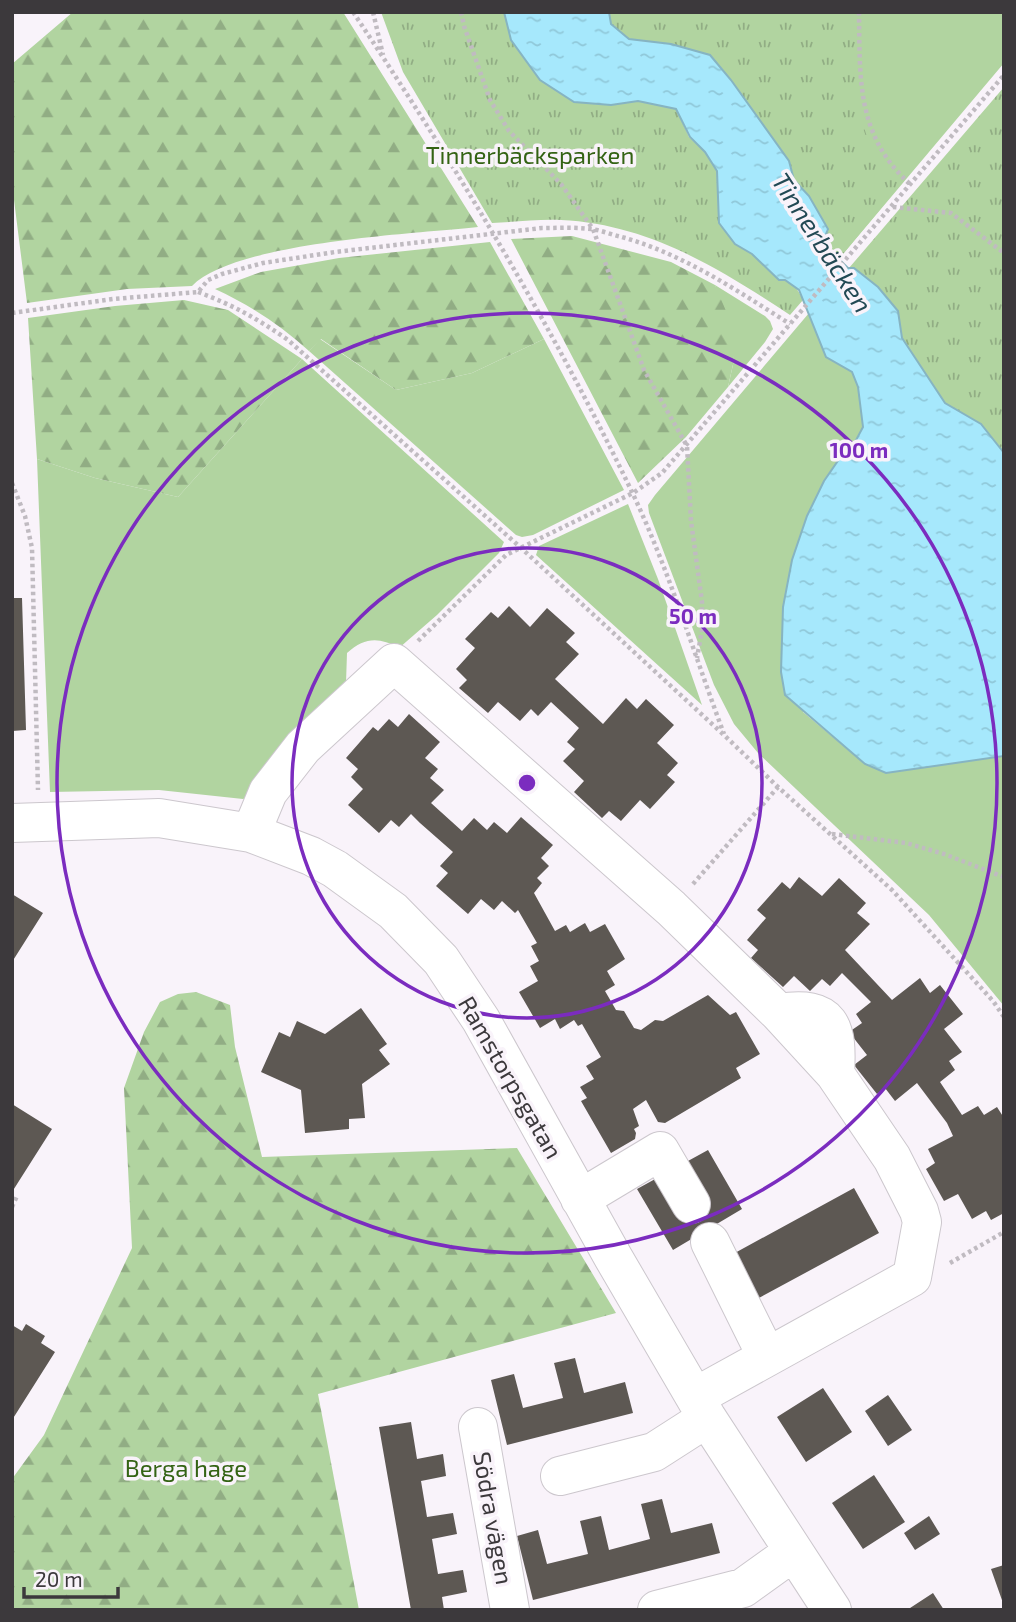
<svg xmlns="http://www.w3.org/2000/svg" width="1016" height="1622" font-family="'Exo 2',sans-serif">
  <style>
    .green { fill: #b1d4a0 }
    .forest { fill: url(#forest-firs) }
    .park { fill: url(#park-tufts) }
    .water { fill: url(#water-ripples); stroke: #86b4c2; stroke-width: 2 }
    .building { fill: #5d5853 }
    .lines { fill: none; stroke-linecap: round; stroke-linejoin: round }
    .minor-casing { stroke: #ccc7cd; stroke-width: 40 }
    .path { stroke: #c0bbc1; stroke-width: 4.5; stroke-dasharray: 3.5 3.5; stroke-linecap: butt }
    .minor { stroke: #fff; stroke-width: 38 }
    .ring { fill: none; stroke: #7b2cbf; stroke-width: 3.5 }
    .labels { text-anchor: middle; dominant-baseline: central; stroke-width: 7; stroke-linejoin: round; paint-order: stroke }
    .park-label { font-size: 24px; fill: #346314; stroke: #f9f3fa }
    .street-label { font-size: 24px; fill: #3c393c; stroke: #f9f3fa }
    .water-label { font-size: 26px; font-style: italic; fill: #224954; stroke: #f9f3fa }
    .centre { fill: #7b2cbf; stroke: #f9f3fa; stroke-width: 3.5 }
    .ring-label { font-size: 21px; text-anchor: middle; font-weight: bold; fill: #7b2cbf; stroke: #f9f3fa; stroke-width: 7; stroke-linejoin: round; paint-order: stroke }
  </style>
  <defs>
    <pattern id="forest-firs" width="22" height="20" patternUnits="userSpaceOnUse" patternTransform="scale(1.75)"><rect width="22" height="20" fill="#b1d4a0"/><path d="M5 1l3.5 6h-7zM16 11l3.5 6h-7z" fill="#91ad84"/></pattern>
    <pattern id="park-tufts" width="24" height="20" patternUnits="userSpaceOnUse" patternTransform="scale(1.75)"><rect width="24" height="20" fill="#b1d4a0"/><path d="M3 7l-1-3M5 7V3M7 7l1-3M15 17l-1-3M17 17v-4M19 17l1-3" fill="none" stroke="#91ad84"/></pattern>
    <pattern id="water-ripples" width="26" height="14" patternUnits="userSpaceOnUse" patternTransform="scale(1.75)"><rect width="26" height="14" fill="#a6e8fc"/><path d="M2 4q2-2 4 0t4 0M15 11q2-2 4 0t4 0" fill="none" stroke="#90c8d9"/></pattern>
  </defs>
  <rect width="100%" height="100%" fill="#f9f3fa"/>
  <path class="green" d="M609 12H1004V63L838 260Z
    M715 285 765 316 770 321 773 329 765 342 728 387 734 360Z
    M809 313 826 357 852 372 858 387 863 427 854 444 842 455 824 481 807 516 803 712 865 764 886 773 1004 756V1006L929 915 758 753 734 724 714 685 649 513 648 505 655 495Z
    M320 339 396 390 472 373 544 339 624 490 533 535 522 537 516 535 309 351Z
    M302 359 504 542 499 553 437 615 399 648C379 637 365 637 347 653L346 683 255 795 243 799 159 790 50 792 37 459 95 478 178 497Z
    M628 504 658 579 702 705 536 555 539 546Z"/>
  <path class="forest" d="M73 12H343L478 227C413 234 235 242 192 286L127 289 27 303 12 184V64Z
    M572 236 671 262 715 285 726 311 732 333 734 360 728 387 686 437 638 483 511 239Z
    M490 242 544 339 472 373 396 390 321 339 309 351C281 326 250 305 215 289L261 272 339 258Z
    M184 300 228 310 302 359 178 497 95 478 37 459 28 318 115 306Z
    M196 992 230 1005 235 1047 262 1157 517 1148 616 1313 318 1394 359 1610H12V1479L44 1435 132 1248 124 1088 144 1032 160 1002 178 994Z"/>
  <path class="park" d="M381 12H504L511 40 524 57 611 105 638 101 676 109 689 137 705 152 717 171 719 223 735 244 752 254 779 280C791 279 799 290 803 300L790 315C720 269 649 224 561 220 539 219 515 222 492 223L403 72Z
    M609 12H857C858 59 851 114 876 155 882 166 893 175 901 184L838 260 829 249 809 196 794 180 789 161 671 44 629 39 611 24Z
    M1004 87V453L981 424 945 403 902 338 898 311 878 287 854 268H849Z"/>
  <path class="water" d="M504 12H609L611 24 629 39 671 44 710 55 731 80 789 161 794 180 809 196 828 229 824 239 829 249 848 268H854L878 287 898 311 902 338 945 403 981 424 1004 453V756L886 773 865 764 785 695 781 672 783 607 792 560 807 516 824 481 842 455 854 444 863 427 858 387 852 372 826 357 799 290 785 280H779L752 254 735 244 719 223 717 171 705 152 690 137 676 109 638 101 611 105 574 102 540 80 511 40Z"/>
  <path class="building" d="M12 598H22L26 730 12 731Z
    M509 606 530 627 547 608 575 633 566 642 579 654 555 679 603 724 626 698 637 709 646 699 674 725 657 743 678 763 667 775 675 782 650 809 640 800 621 821 609 811 602 818 574 792 584 781 563 761 575 749 567 742 579 728 551 702 538 716 531 709 520 721 498 702 488 713 459 688 467 680 456 669 475 648 465 639 491 612 498 618Z
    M409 714 440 742 425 758 438 769 430 778 444 790 431 803 462 831 474 818 487 830 494 822 507 833 521 817 553 845 541 858 549 866 537 878 542 883 534 893 555 931 566 925 570 932 585 923 590 932 605 924 625 959 607 971 615 985 605 991 616 1010 624 1011 634 1028 641 1030 655 1020 663 1021 708 995 730 1015 736 1012 760 1054 736 1068 741 1078 665 1123 658 1122 646 1100 633 1109 639 1126 634 1129 636 1133 635 1139 611 1153 581 1101 587 1098 580 1087 594 1079 586 1066 601 1057 582 1024 578 1026 574 1020 560 1029 555 1019 540 1028 519 992 538 981 530 966 539 961 531 946 537 943 518 910 515 913 502 901 494 910 481 899 468 914 436 886 448 873 440 866 453 852 420 823 411 814 399 827 391 820 379 833 348 805 363 789 351 777 358 769 346 758 373 727 378 731 389 719 398 727Z
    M799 877 822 896 839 878 866 903 857 913 870 924 845 950 892 1000 920 978 930 993 940 985 963 1014 944 1029 962 1052 949 1061 955 1070 940 1082 962 1115 978 1106 984 1115 997 1107 1004 1118V1213L991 1220 986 1211 972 1219 958 1194 944 1201 926 1169 935 1163 928 1149 953 1136 947 1123 917 1083 895 1101 885 1088 877 1094 854 1065 867 1055 849 1032 862 1023 856 1014 871 1002 842 973 830 986 822 979 810 991 794 976 783 987 751 958 758 950 747 940 766 918 757 910 782 882 790 889Z
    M12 894 43 913 12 962Z
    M361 1008 387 1044 379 1050 390 1064 362 1084 365 1118 349 1119V1129L305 1133 301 1090 261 1072 279 1032 290 1037 297 1021 325 1034Z
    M12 1104 52 1129 12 1192Z
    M708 1150 742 1209 673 1250 637 1189Z
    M854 1188 879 1233 757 1299 733 1254Z
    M26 1324 45 1336 41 1343 55 1352 12 1420V1325L22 1331Z
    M575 1358 584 1393 625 1382 633 1413 507 1445 491 1380 514 1374 523 1408 563 1398 554 1363Z
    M823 1388 852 1432 806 1462 777 1417Z
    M888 1395 912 1430 888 1446 865 1411Z
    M411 1422 417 1459 443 1454 446 1476 421 1481 427 1517 453 1513 457 1534 432 1539 438 1574 463 1570 467 1592 442 1597 444 1610H411L379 1427Z
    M874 1475 905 1522 863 1549 832 1503Z
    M662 1499 671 1533 712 1523 720 1553 533 1600 517 1536 538 1530 547 1564 588 1554 580 1521 601 1516 609 1550 650 1539 641 1504Z
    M929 1516 940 1534 915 1550 904 1533Z
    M1004 1565V1603H1003L991 1569Z
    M933 1593 944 1610H907Z"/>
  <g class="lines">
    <g class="minor-casing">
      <path id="minor" d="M12 823 159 818 251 833 311 856 335 869 393 911 441 960 481 1020 613 1257 707 1418 832 1610
        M251 833 268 792 303 747 394 663 671 908 779 1013 835 1074 892 1158 919 1211 922 1222 912 1277 695 1397
        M779 1013C832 1005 838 1026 835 1074
        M580 1199 660 1151 691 1204
        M710 1242 767 1357
        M478 1427 510 1610
        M560 1476 654 1452 707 1418
        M657 1610 743 1588 793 1552"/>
    </g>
    <path class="path" d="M353 12C456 166 552 325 632 492 669 570 694 654 724 734
      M373 12 383 55
      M461 12 464 26 490 100 509 131 561 184 593 229 644 370 687 446 691 521 702 602V630L697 658
      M859 12C860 79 856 136 911 185
      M893 207 951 213 1004 253
      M198 292C233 305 258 319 288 340L520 547 724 735 778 787 892 890 993 1001 1004 1017
      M12 313 113 299 198 292 208 280 222 274 263 263 335 252 542 228C558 228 574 227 591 229 601 230 612 235 622 237 685 255 736 290 790 324
      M12 483 25 516 32 548 38 790
      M418 641 506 555 633 493 662 473 1004 75
      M832 834 906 843 944 854 1004 877
      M693 884 778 787
      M12 1207 17 1196
      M950 1263 1004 1232"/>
    <use href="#minor" class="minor"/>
  </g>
  <g class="ring">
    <circle cx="527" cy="783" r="235"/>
    <circle cx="527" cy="783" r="470"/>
  </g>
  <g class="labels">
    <g class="park-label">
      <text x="530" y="154">Tinnerbäcksparken</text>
      <text x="186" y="1467">Berga hage</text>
    </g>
    <g class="street-label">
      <text transform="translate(511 1077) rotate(60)">Ramstorpsgatan</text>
      <text transform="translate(494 1518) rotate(80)">Södra vägen</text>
    </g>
    <g class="water-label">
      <text transform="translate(823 242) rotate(57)">Tinnerbäcken</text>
    </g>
  </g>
  <circle cx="527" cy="783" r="10" class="centre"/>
  <g class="ring-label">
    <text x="859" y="458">100 m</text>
    <text x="693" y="624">50 m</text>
  </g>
  <rect width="1016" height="1622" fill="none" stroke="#3c393c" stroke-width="28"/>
  <path d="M24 1587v10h94v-10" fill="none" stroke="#3c393c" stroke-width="3.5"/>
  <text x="35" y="1587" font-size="21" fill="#3c393c" stroke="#f9f3fa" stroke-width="5" paint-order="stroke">20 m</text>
</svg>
